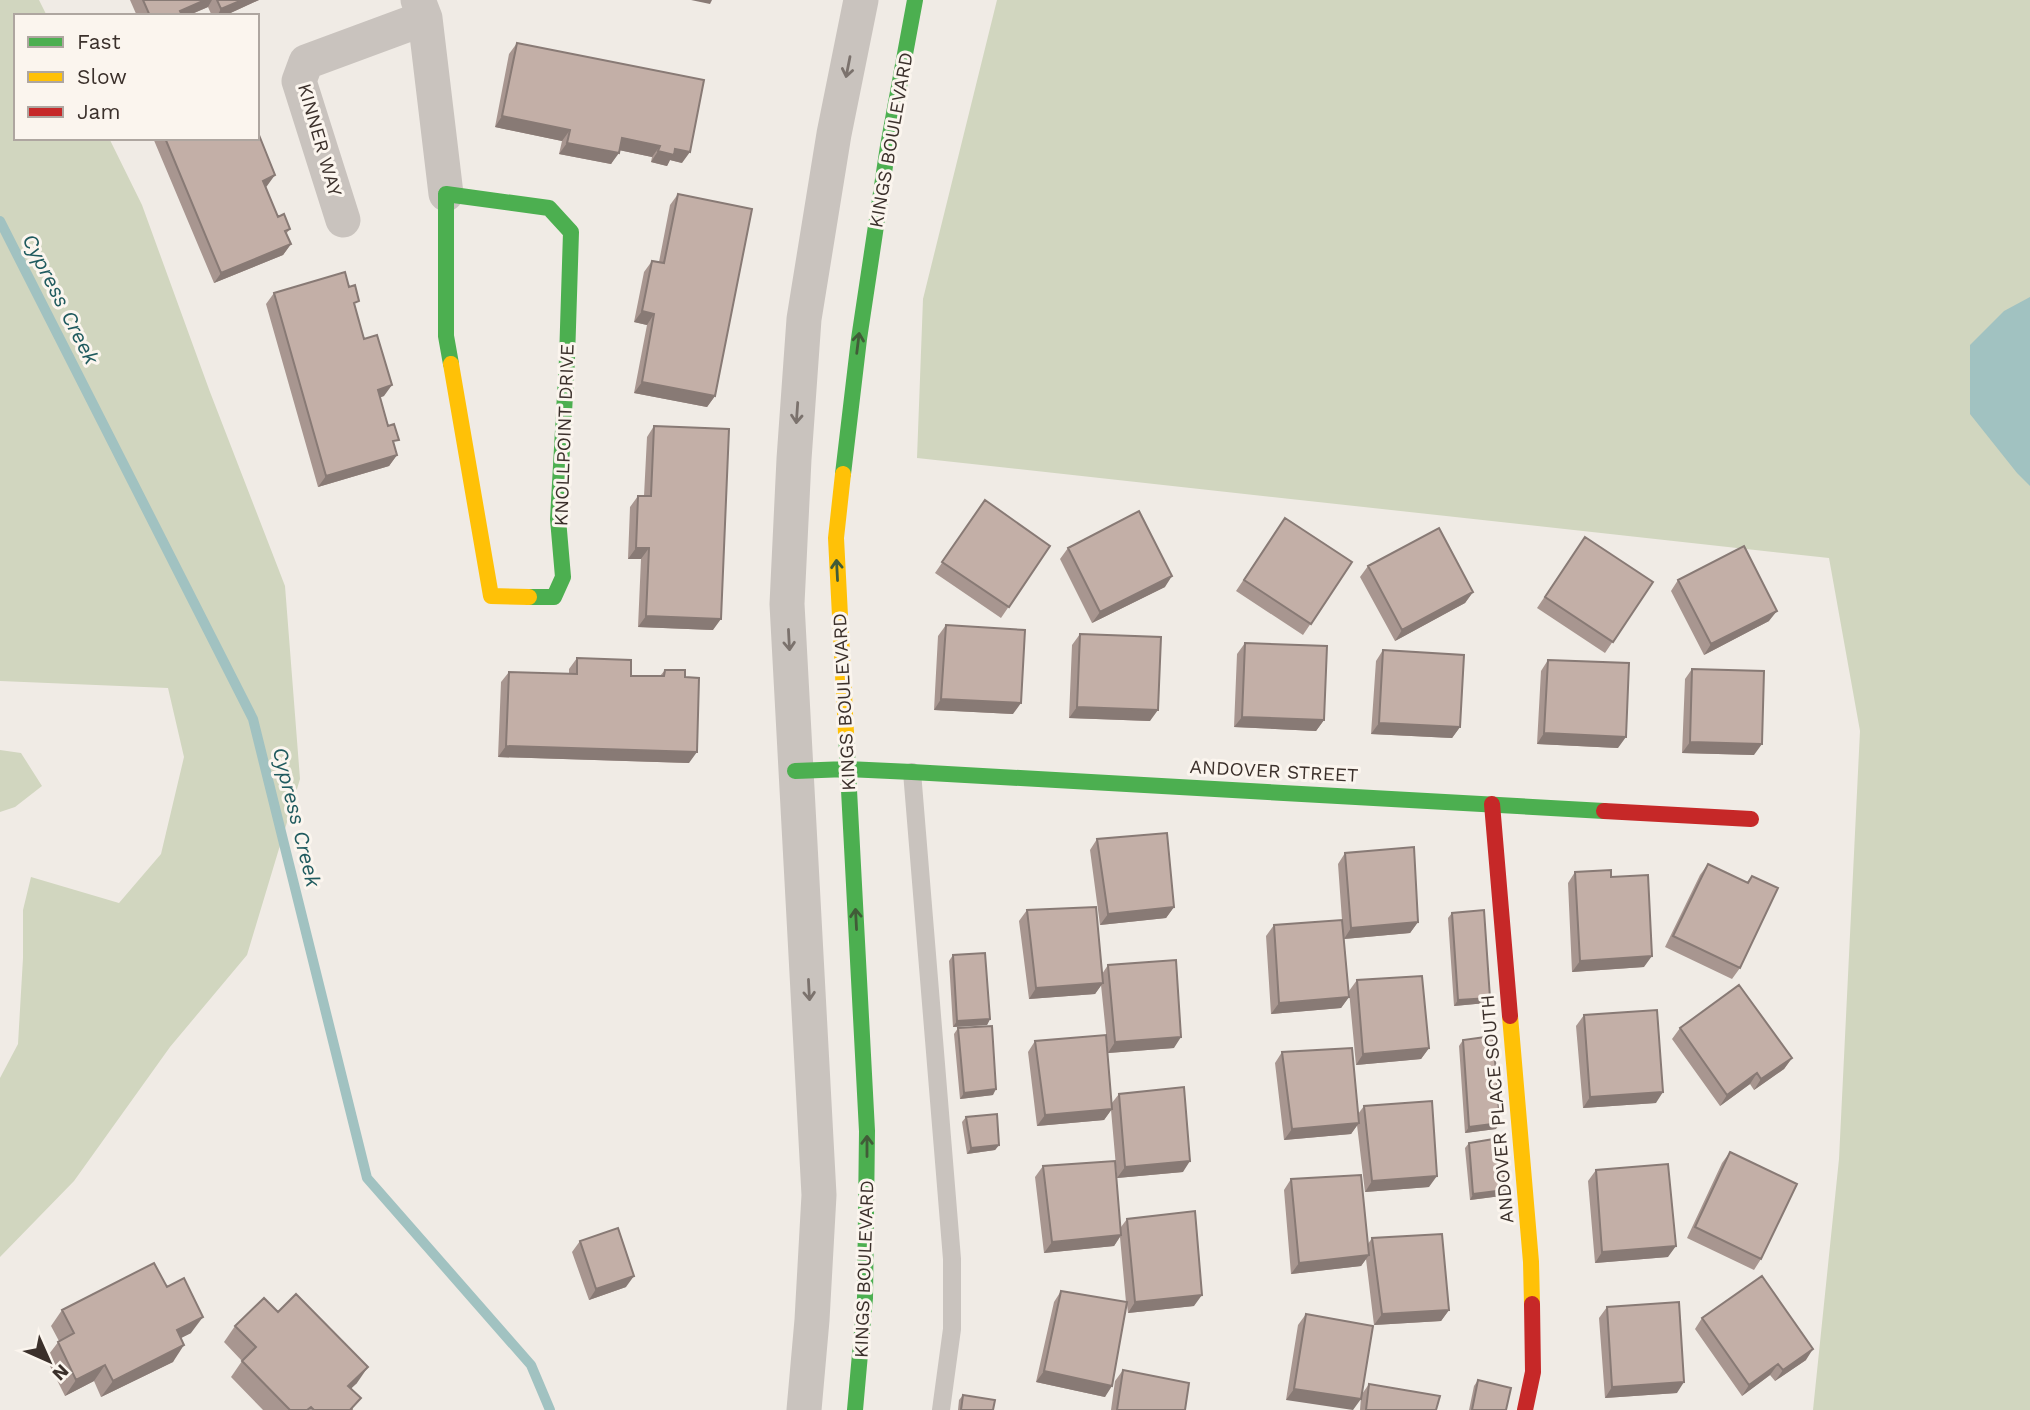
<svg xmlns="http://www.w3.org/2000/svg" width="2030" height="1410" font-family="'Work Sans',sans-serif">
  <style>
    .green { fill: #d1d6bf }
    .water { fill: #a1c2c1 }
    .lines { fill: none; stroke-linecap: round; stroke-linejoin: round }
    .stream { stroke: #a1c2c1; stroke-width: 10 }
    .lane { stroke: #c9c3be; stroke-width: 18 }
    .street { stroke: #c9c3be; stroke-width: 35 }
    .fast { stroke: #4caf50; stroke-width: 16 }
    .slow { stroke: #ffc107; stroke-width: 16 }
    .jam { stroke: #c62828; stroke-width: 16 }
    .wall { fill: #a89690 }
    .shaded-wall { fill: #887a75 }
    .building { fill: #c3afa7; stroke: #887a75; stroke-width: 2 }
    .oneway { stroke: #7b726d }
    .oneway2 { stroke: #415c38 }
    .labels { text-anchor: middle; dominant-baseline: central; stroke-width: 6; stroke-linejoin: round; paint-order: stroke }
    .street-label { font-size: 19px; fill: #3b302b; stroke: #fbf5ee }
    .water-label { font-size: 21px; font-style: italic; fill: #1f5a5e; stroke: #fbf5ee }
  </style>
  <rect width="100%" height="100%" fill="#f0ebe5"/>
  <path class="green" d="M0 0H39L47 16H16V138H109L142 205 210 392 285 586 300 779 247 955 170 1047 74 1181 0 1257V1078L18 1044 23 958V910L31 877 119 903 161 854 184 757 168 688 0 681Z
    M997 0H2030V1410H1813L1839 1159 1860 731 1829 558 917 458 923 299Z
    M0 750 21 753 42 786 15 807 0 812Z"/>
  <path class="water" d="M2030 297V486L2017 473 1970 414V345L2004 311Z"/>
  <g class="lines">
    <path class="stream" d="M0 221 253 719 367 1178 531 1365 550 1410"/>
    <path class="lane" d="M912 772 952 1259V1329L941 1410"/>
    <path class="street" d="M418 0 425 18 446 194
      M343 220 299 81 306 62 425 18
      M804 1410 812 1320 819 1195 787 604 794 459 804 319 834 134 861 0"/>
    <path class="fast" d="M446 194 549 208 571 232 567 359 558 519 563 577 554 597H529
      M446 194V336L451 364
      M843 474 859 339 888 146 915 0
      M846 733 867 1131 865 1298 855 1410
      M795 771 847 769 912 772 1604 811"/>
    <path class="slow" d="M451 364 491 596 529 597
      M843 474 836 538 846 733
      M1510 1016 1531 1262 1532 1304"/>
    <path class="jam" d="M1492 804 1510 1016
      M1604 811 1751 819
      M1525 1410 1533 1372 1532 1304"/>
  </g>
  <path class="wall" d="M130 0H259L224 16H212L208 7 187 16H137Z
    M517 43 682 163 670 160 667 166 651 162 652 157 619 150 611 164 559 154 562 141 495 127 509 54Z
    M153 138H257L267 186 266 187 278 217 290 229 286 234 291 244 283 255 214 283Z
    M678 194 715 396 707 407 634 393 647 325 634 322 644 272 652 261 659 262 670 205Z
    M274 293 355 307 364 339 384 396 380 397 397 455 389 466 318 487 266 304Z
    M654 426 713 630 638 627 641 559H628L630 507 638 496H644L647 437Z
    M985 500 1050 546 1001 618 935 573Z
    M1285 518 1352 562 1303 635 1236 591Z
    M1585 537 1653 582 1605 653 1537 608Z
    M1068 548 1165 587 1092 623 1060 559Z
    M1368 566 1473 592 1465 603 1395 641 1360 577Z
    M1678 580 1769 621 1704 655 1671 591Z
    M946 625 1013 714 934 710 938 636Z
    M1080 634 1150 721 1069 718 1072 645Z
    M1245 643 1324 720 1316 731 1234 727 1237 654Z
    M1383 650 1460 727 1452 738 1371 734 1376 661Z
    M577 658 631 676H660L665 670 689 763 498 757 501 682 509 672 569 674V669Z
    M1548 660 1618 748 1537 744 1541 671Z
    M1692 669 1754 755 1682 753 1685 679Z
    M1097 839 1174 907 1166 918 1100 925 1090 850Z
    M1345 853 1418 922 1410 933 1344 939 1349 997 1341 1008 1271 1014 1266 936 1274 925 1342 920 1338 864Z
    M1708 864 1747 882 1752 876 1740 968 1732 979 1665 947 1700 875Z
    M1575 872 1611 877 1644 967 1572 972 1568 883Z
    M1027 910 1102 974 1108 965 1174 1048 1108 1053 1101 985 1095 994 1029 999 1019 921Z
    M1452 913 1490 998 1486 1003 1454 1006 1448 918Z
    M953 955 990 1019 987 1025 953 1027 949 961Z
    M1357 980 1429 1048 1421 1059 1356 1065 1349 991Z
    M1584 1015 1656 1103 1583 1108 1576 1026Z
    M958 1028 993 1095 960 1099 954 1034Z
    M1680 1028 1792 1058 1784 1069 1754 1090 1750 1084 1720 1106 1672 1039Z
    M1463 1040 1496 1129 1465 1133 1459 1046Z
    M1035 1041 1111 1104 1119 1094 1183 1172 1117 1178 1111 1110 1104 1120 1037 1126 1028 1052Z
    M1282 1052 1358 1114 1364 1106 1429 1187 1365 1192 1357 1125 1351 1134 1284 1140 1275 1063Z
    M966 1117 999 1145 995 1150 967 1154 962 1122Z
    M1469 1143 1501 1196 1470 1200 1465 1148Z
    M1730 1152 1761 1259 1754 1270 1687 1238 1722 1163Z
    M1043 1166 1121 1227 1127 1219 1194 1306 1128 1313 1127 1305 1105 1397 1036 1382 1054 1302 1061 1291 1126 1302 1120 1237 1114 1246 1044 1253 1035 1177Z
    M1596 1170 1668 1257 1595 1263 1588 1181Z
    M1291 1179 1368 1244 1372 1238 1449 1310 1441 1321 1374 1325 1366 1259 1361 1266 1291 1274 1284 1190Z
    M580 1241 626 1287 589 1300 572 1252Z
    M1607 1307 1677 1393 1605 1398 1599 1318Z
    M62 1310 191 1333 181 1338 173 1362 101 1397 94 1381 65 1396 46 1358 59 1341 51 1326Z
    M1306 1314 1362 1394 1369 1384 1436 1410H1360L1361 1397 1286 1400 1298 1325Z
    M1702 1318 1806 1360 1775 1381 1770 1375 1742 1396 1695 1329Z
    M235 1326 357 1383 351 1388 353 1410H263L231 1377 242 1361 224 1342Z
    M1123 1370 1185 1410H1111L1115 1381Z
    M1478 1380 1506 1410H1469L1474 1386Z
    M963 1395 993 1410H958L959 1400Z"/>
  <path class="shaded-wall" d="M205 0H212L208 7 187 16H177L180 11Z
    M242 0H259L224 16H217L221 9Z
    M691 0H712L710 4Z
    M502 116 570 130 562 141 495 127Z
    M622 138 660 146 652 157 614 149Z
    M567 143 619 153 611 164 559 154Z
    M675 149 690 152 682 163 670 160 667 166 651 162 658 151Z
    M275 175 267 186 255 192 263 181Z
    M291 244 283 255 214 283 221 273Z
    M642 311 654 314 647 325 634 322Z
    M642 382 715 396 707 407 634 393Z
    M392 385 384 396 371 401 378 390Z
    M397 455 389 466 318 487 326 476Z
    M636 548H649L641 559H628Z
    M1172 576 1165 587 1092 623 1100 612Z
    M1473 592 1465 603 1395 641 1402 630Z
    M1777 611 1769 621 1704 655 1711 644Z
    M646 616 721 619 713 630 638 627Z
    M941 699 1021 703 1013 714 934 710Z
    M1077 707 1158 710 1150 721 1069 718Z
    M1242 717 1324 720 1316 731 1234 727Z
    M1379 723 1460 727 1452 738 1371 734Z
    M1544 733 1626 737 1618 748 1537 744Z
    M1690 742 1762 744 1754 755 1682 753Z
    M506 746 697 752 689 763 498 757Z
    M1174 907 1166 918 1100 925 1108 914Z
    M1418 922 1410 933 1344 939 1351 928Z
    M1652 956 1644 967 1572 972 1580 961Z
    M1103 983 1095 994 1029 999 1036 988Z
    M1349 997 1341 1008 1271 1014 1279 1003Z
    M1490 998 1486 1003 1454 1006 1458 1000Z
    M990 1019 987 1025 953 1027 957 1021Z
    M1181 1037 1174 1048 1108 1053 1115 1042Z
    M1429 1048 1421 1059 1356 1065 1363 1054Z
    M1792 1058 1784 1069 1754 1090 1761 1079Z
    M1757 1073 1750 1084 1720 1106 1727 1095Z
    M996 1089 993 1095 960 1099 964 1093Z
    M1663 1092 1656 1103 1583 1108 1590 1097Z
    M1112 1109 1104 1120 1037 1126 1045 1115Z
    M1359 1123 1351 1134 1284 1140 1292 1129Z
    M1500 1123 1496 1129 1465 1133 1469 1127Z
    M999 1145 995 1150 967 1154 971 1148Z
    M1190 1161 1183 1172 1117 1178 1125 1167Z
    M1437 1176 1429 1187 1365 1192 1372 1181Z
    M1505 1190 1501 1196 1470 1200 1473 1194Z
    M1121 1235 1114 1246 1044 1253 1052 1242Z
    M1676 1246 1668 1257 1595 1263 1602 1252Z
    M1369 1255 1361 1266 1291 1274 1299 1263Z
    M634 1276 626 1287 589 1300 596 1289Z
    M1202 1295 1194 1306 1128 1313 1135 1302Z
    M1449 1310 1441 1321 1374 1325 1382 1314Z
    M203 1317 191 1333 165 1346 177 1330Z
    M184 1345 173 1362 101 1397 113 1381Z
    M1813 1349 1806 1360 1775 1381 1783 1370Z
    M1778 1364 1770 1375 1742 1396 1749 1385Z
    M105 1365 94 1381 65 1396 76 1380Z
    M368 1367 357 1383 337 1402 348 1386Z
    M1044 1371 1112 1386 1105 1397 1036 1382Z
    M1684 1382 1677 1393 1605 1398 1612 1387Z
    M1294 1389 1361 1399 1353 1410 1286 1400Z"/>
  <path class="building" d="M143 0H205L180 11 182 15 180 16H150Z
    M217 0H242L221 9Z
    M517 43 704 80 690 152 675 149 674 155 658 151 660 146 622 138 619 153 567 143 570 130 502 116Z
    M257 130 275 175 263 181 278 217 284 214 290 229 285 231 291 244 221 273 165 138H257Z
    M678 194 752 209 715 396 642 382 654 314 642 311 652 261 664 263Z
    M345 272 349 287 355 285 359 301 354 303 364 339 377 335 392 385 378 390 388 426 394 424 399 440 393 441 397 455 326 476 274 293Z
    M654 426 729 429 721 619 646 616 649 548H636L638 496H651Z
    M985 500 1050 546 1009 607 942 562Z
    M1139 511 1172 576 1100 612 1068 548Z
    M1285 518 1352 562 1311 624 1244 580Z
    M1439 528 1473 592 1402 630 1368 566Z
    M1585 537 1653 582 1613 642 1545 597Z
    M1744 546 1777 611 1711 644 1678 580Z
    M946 625 1025 630 1021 703 941 699Z
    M1080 634 1161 637 1158 710 1077 707Z
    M1245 643 1327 646 1324 720 1242 717Z
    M1383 650 1464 655 1460 727 1379 723Z
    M577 658 631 660V676H664L665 670H685V677L699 678 697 752 506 746 509 672 577 674Z
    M1548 660 1629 663 1626 737 1544 733Z
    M1692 669 1764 671 1762 744 1690 742Z
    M1167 833 1174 907 1108 914 1097 839Z
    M1414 847 1418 922 1351 928 1345 853Z
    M1708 864 1748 883 1752 876 1778 888 1740 968 1673 936Z
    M1611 870V877L1648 875 1652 956 1580 961 1575 872Z
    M1096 907 1103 983 1036 988 1027 910Z
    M1484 910 1490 998 1458 1000 1452 913Z
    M1342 920 1349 997 1279 1003 1274 925Z
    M985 953 990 1019 957 1021 953 955Z
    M1176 960 1181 1037 1115 1042 1108 965Z
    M1422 976 1429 1048 1363 1054 1357 980Z
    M1739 985 1792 1058 1761 1079 1757 1073 1727 1095 1680 1028Z
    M1657 1010 1663 1092 1590 1097 1584 1015Z
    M992 1026 996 1089 964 1093 958 1028Z
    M1106 1035 1112 1109 1045 1115 1035 1041Z
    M1493 1036 1500 1123 1469 1127 1463 1040Z
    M1352 1048 1359 1123 1292 1129 1282 1052Z
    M1184 1087 1190 1161 1125 1167 1119 1094Z
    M1432 1101 1437 1176 1372 1181 1364 1106Z
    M997 1114 999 1145 971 1148 966 1117Z
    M1500 1138 1505 1190 1473 1194 1469 1143Z
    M1730 1152 1797 1184 1761 1259 1695 1227Z
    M1115 1161 1121 1235 1052 1242 1043 1166Z
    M1668 1164 1676 1246 1602 1252 1596 1170Z
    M1361 1175 1369 1255 1299 1263 1291 1179Z
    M1195 1211 1202 1295 1135 1302 1127 1219Z
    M618 1228 634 1276 596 1289 580 1241Z
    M1442 1234 1449 1310 1382 1314 1372 1238Z
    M154 1263 167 1287 184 1278 203 1317 177 1330 184 1345 113 1381 105 1365 76 1380 58 1342 74 1333 62 1310Z
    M1762 1276 1813 1349 1783 1370 1778 1364 1749 1385 1702 1318Z
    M1061 1291 1127 1302 1112 1386 1044 1371Z
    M296 1294 368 1367 348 1386 361 1398 350 1410H314L311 1407 307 1410H290L242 1361 256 1347 235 1326 264 1298 278 1312Z
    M1679 1302 1684 1382 1612 1387 1607 1307Z
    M1306 1314 1373 1326 1361 1399 1294 1389Z
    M1123 1370 1189 1383 1185 1410H1117Z
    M1478 1380 1511 1388 1506 1410H1472Z
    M1369 1384 1440 1396 1436 1410H1366Z
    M963 1395 995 1400 993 1410H961Z"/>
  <defs><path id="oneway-shaft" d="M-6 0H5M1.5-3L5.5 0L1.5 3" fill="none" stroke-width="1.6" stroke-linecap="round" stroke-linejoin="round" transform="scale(1.75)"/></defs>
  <g class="oneway">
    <use href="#oneway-shaft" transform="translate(848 67) rotate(101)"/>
    <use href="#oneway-shaft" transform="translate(797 413) rotate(94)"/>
    <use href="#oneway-shaft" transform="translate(789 640) rotate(87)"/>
    <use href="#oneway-shaft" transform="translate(809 990) rotate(87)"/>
  </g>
  <g class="oneway2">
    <use href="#oneway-shaft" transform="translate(858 343) rotate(-83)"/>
    <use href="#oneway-shaft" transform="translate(837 570) rotate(-93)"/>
    <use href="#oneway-shaft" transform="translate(856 919) rotate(-93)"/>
    <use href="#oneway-shaft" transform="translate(867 1146) rotate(-90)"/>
  </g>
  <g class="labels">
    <g class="street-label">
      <text transform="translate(320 140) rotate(74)">KINNER WAY</text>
      <text transform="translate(891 140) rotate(-80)">KINGS BOULEVARD</text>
      <text transform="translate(564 435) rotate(-88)">KNOLLPOINT DRIVE</text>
      <text transform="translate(844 702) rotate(-93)">KINGS BOULEVARD</text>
      <text transform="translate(1274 771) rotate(3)">ANDOVER STREET</text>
      <text transform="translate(1497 1109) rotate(-95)">ANDOVER PLACE SOUTH</text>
      <text transform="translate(864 1269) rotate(-88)">KINGS BOULEVARD</text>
    </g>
    <g class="water-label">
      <text transform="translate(61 299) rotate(63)">Cypress Creek</text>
      <text transform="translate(297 817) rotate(76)">Cypress Creek</text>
    </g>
  </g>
  <rect x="14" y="14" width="245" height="126" fill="#fbf5ee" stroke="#aea6a0" stroke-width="2"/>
  <rect x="28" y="37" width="35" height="10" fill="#4caf50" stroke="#aea6a0" stroke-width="2"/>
  <text x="77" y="49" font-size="21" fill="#3b302b">Fast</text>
  <rect x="28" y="72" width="35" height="10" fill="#ffc107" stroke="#aea6a0" stroke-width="2"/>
  <text x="77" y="84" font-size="21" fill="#3b302b">Slow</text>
  <rect x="28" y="107" width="35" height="10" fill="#c62828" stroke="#aea6a0" stroke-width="2"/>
  <text x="77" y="119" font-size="21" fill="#3b302b">Jam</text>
  <g transform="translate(49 1361) rotate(135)" stroke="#fbf5ee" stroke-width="5" paint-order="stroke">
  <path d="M0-5L12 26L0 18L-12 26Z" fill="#3b302b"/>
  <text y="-10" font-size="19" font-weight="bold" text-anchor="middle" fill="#3b302b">N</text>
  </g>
</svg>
